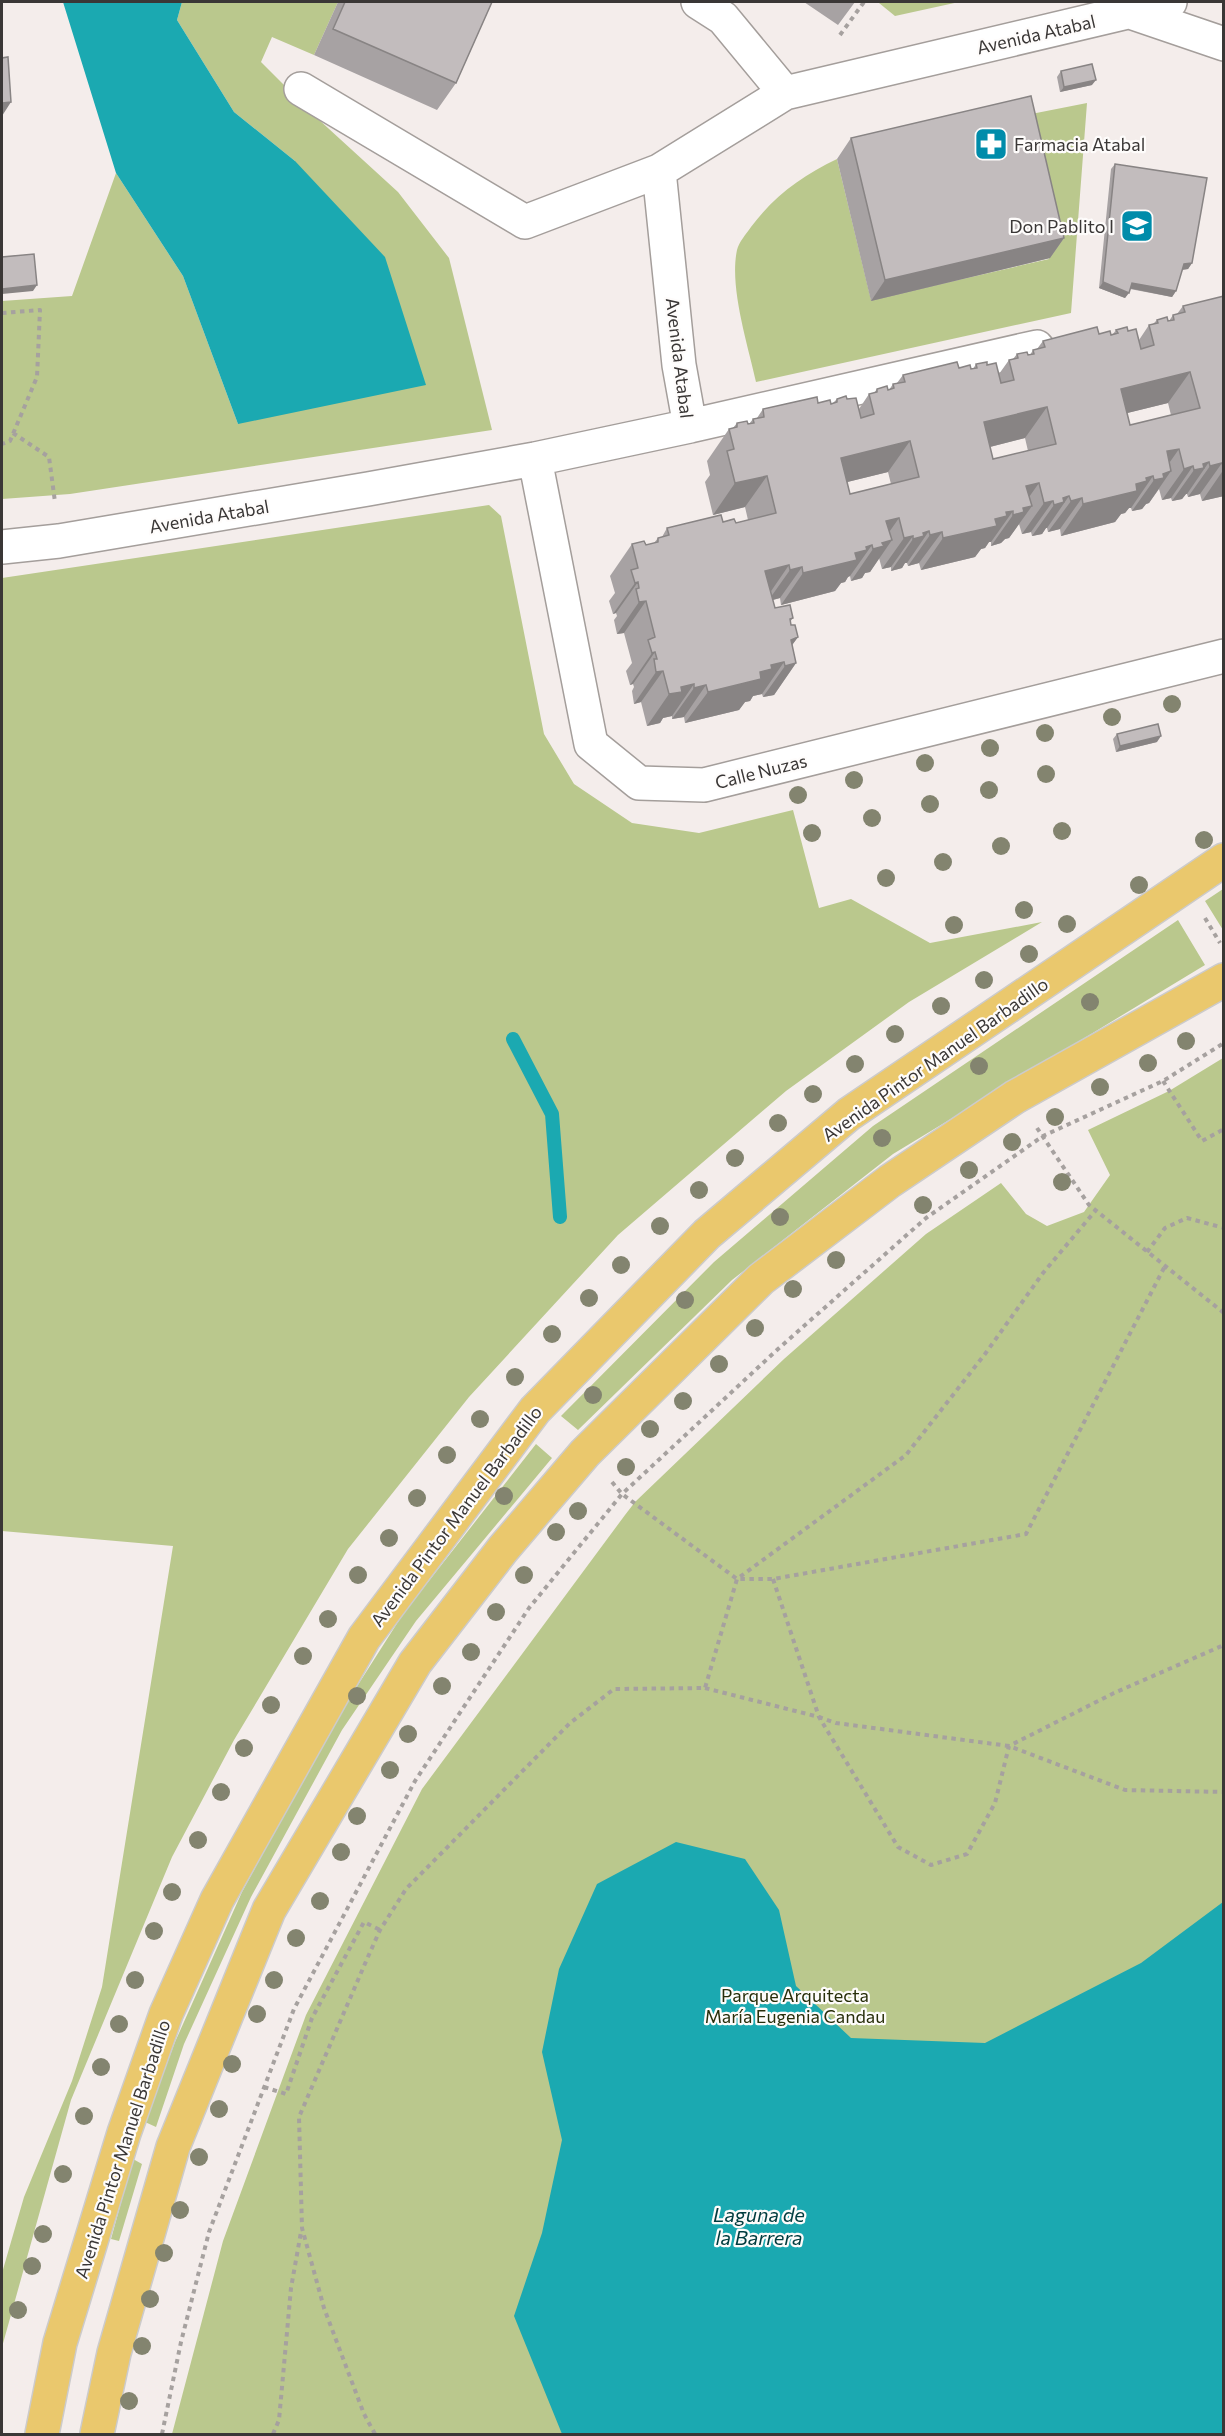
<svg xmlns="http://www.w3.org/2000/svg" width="1225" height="2436" font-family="Commissioner,sans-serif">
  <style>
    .green { fill: #bac88d }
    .water { fill: #1ba9b1 }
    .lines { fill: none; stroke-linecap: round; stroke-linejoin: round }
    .stream { stroke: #1ba9b1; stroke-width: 14 }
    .minor-casing { stroke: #a49e9b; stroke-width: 36 }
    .major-casing { stroke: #cccbcb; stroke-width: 36 }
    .path { stroke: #a6a19f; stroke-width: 4; stroke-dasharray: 4.5 4.5; stroke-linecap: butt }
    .minor { stroke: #fff; stroke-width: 33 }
    .major { stroke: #eac86d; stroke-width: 33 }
    .tree { fill: #83846f }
    .wall { fill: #a7a2a3; fill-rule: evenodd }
    .shaded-wall { fill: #888484 }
    .building { fill: #c2bcbd; stroke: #888484; stroke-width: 1.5; fill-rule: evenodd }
    .labels { text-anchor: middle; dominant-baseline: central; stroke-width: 4.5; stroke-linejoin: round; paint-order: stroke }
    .street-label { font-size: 18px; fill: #3a3736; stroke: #fefcfb }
    .poi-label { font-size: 18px; fill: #3a3736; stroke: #fefcfb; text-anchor: start }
    .park-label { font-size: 18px; fill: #272e0a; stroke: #fefcfb }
    .water-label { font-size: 20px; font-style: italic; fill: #003c3f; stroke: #fefcfb }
  </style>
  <rect width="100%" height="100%" fill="#f4edeb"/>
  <path class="green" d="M182 2H338L314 55 272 37 261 62 317 118 398 192 449 258 492 430 70 494 2 499V301L72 296 116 173 183 276 238 424 295 161 234 112 177 20Z
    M880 2H959L895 16 879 3Z
    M1087 103 1071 313 756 382C748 345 729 287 737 250 739 242 746 234 751 227 774 196 803 175 837 159L871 300 1049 259 1016 117Z
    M489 505 501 516 544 734 574 784 632 823 699 833 793 810 819 908 851 899 930 943 1042 922 909 1002 786 1091 618 1235 469 1397 348 1549 234 1740 172 1857 71 2100 2 2347V2273L24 2197 72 2081 102 1987 173 1546 2 1531V578Z
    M1223 889V930L1205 901Z
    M1178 920 1205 965 893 1154 732 1280 578 1430 561 1416 714 1262 873 1126Z
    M1223 1058V2434H172L223 2241 306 2015 422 1789 625 1515 635 1502 784 1359 926 1234 1001 1183 1026 1214 1047 1226 1084 1212 1110 1175 1088 1130 1169 1091Z
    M536 1444 552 1458 416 1621 342 1730 251 1897 184 2044 156 2127 145 2122 175 2042 242 1892 333 1724 403 1614Z
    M133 2159 142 2164 119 2241 111 2239Z"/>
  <path class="water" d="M63 2H182L177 20 234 112 295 161 385 257 426 385 238 424 183 276 116 173Z
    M676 1842 745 1859 779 1910 796 1986 851 2038 985 2043 1141 1963 1223 1902V2434H562L514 2316 542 2233 562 2140 542 2052 559 1969 597 1884Z"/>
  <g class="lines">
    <path class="stream" d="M513 1039 552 1114 560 1217"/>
    <g class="minor-casing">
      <path id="minor" d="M698 2 723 18 785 93
        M1130 12 1224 44
        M301 89 525 222 659 171
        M690 426 1037 347 1048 365
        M535 459 591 744 639 783 704 785 1224 656
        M2 547 59 541 368 489 535 459 690 426 679 365 659 171 785 93 1170 2"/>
    </g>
    <g class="major-casing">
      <path id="major" d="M42 2434 60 2343 124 2133 166 2014 217 1900 364 1638 535 1410 707 1234 849 1114 1224 860
        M97 2434 114 2353 173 2147 269 1910 415 1663 503 1549 585 1453 761 1279 890 1181 1015 1097 1224 980"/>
    </g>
    <path class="path" d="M840 35 864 2
      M2 313 40 310 37 377 10 441 2 444
      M13 433 49 457 55 502
      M1205 918 1220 943
      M1163 1081 1202 1141 1224 1129
      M1037 1128 1089 1205 1224 1313
      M1147 1252 1165 1228 1187 1218 1224 1228
      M612 1482 622 1494 737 1579H773L1026 1534 1165 1266
      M773 1579 819 1717 898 1847 931 1865 967 1854 995 1803 1009 1746 1114 1693 1224 1645
      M705 1688 819 1717 836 1723 1009 1746 1125 1790 1224 1792
      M264 2087 286 2094 312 2018 364 1922 380 1930
      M162 2434 181 2342 209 2232 294 2009 415 1781 529 1608 622 1494 778 1349 926 1218 1043 1136 1163 1081 1224 1043
      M273 2434 279 2420 291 2288 301 2232
      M375 2434 364 2414 324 2308 302 2228 299 2117 367 1959 380 1930 406 1889 570 1723 614 1689 705 1688 737 1579 906 1455 985 1354 1043 1273 1096 1210"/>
    <use href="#minor" class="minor"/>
    <use href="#major" class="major"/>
  </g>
  <g class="tree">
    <circle cx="1172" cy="704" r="9"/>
    <circle cx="1112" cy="717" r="9"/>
    <circle cx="1045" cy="733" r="9"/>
    <circle cx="990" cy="748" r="9"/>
    <circle cx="925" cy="763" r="9"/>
    <circle cx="1046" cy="774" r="9"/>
    <circle cx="854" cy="780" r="9"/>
    <circle cx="989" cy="790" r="9"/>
    <circle cx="798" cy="795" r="9"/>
    <circle cx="930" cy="804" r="9"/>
    <circle cx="872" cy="818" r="9"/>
    <circle cx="1062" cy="831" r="9"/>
    <circle cx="812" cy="833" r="9"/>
    <circle cx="1204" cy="840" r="9"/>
    <circle cx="1001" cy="846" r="9"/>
    <circle cx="943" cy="862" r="9"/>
    <circle cx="886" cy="878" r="9"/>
    <circle cx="1139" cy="885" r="9"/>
    <circle cx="1024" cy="910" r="9"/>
    <circle cx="1067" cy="924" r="9"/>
    <circle cx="954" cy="925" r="9"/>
    <circle cx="1029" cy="954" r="9"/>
    <circle cx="984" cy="980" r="9"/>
    <circle cx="1090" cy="1002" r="9"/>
    <circle cx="941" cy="1006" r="9"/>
    <circle cx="895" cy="1034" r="9"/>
    <circle cx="1186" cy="1041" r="9"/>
    <circle cx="1148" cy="1063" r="9"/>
    <circle cx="855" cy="1064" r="9"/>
    <circle cx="979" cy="1066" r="9"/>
    <circle cx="1100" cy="1087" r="9"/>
    <circle cx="813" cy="1094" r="9"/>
    <circle cx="1055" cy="1117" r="9"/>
    <circle cx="778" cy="1123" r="9"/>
    <circle cx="882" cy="1138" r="9"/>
    <circle cx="1012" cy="1142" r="9"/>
    <circle cx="735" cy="1158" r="9"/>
    <circle cx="969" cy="1170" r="9"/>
    <circle cx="1062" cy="1182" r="9"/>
    <circle cx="699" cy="1190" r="9"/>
    <circle cx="923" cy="1205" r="9"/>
    <circle cx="780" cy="1217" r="9"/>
    <circle cx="660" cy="1226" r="9"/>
    <circle cx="836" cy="1260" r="9"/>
    <circle cx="621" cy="1265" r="9"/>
    <circle cx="793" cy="1289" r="9"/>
    <circle cx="589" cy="1298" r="9"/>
    <circle cx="685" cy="1300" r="9"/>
    <circle cx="755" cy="1328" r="9"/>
    <circle cx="552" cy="1334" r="9"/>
    <circle cx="719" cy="1364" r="9"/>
    <circle cx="515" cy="1377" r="9"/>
    <circle cx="593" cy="1395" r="9"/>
    <circle cx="683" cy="1401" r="9"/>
    <circle cx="480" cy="1419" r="9"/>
    <circle cx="650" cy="1429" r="9"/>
    <circle cx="447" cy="1455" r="9"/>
    <circle cx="626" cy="1467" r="9"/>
    <circle cx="504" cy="1496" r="9"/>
    <circle cx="417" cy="1498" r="9"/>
    <circle cx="578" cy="1511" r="9"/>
    <circle cx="556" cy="1532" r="9"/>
    <circle cx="389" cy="1538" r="9"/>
    <circle cx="358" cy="1575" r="9"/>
    <circle cx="524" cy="1575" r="9"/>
    <circle cx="496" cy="1612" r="9"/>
    <circle cx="328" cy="1619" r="9"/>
    <circle cx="471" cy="1652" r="9"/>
    <circle cx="303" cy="1656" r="9"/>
    <circle cx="442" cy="1686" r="9"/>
    <circle cx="357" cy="1696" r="9"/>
    <circle cx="271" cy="1705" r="9"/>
    <circle cx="408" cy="1734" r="9"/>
    <circle cx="244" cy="1748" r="9"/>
    <circle cx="390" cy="1770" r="9"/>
    <circle cx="221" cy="1792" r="9"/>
    <circle cx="357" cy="1816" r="9"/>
    <circle cx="198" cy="1840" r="9"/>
    <circle cx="341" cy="1852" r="9"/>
    <circle cx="172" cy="1892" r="9"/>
    <circle cx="320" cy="1901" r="9"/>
    <circle cx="154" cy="1931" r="9"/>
    <circle cx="296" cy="1938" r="9"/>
    <circle cx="135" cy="1980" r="9"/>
    <circle cx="274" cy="1980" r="9"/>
    <circle cx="257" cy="2014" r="9"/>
    <circle cx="119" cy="2024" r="9"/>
    <circle cx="232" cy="2064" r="9"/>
    <circle cx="101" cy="2067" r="9"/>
    <circle cx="219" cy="2109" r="9"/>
    <circle cx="84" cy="2116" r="9"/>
    <circle cx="199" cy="2157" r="9"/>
    <circle cx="63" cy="2174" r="9"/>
    <circle cx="180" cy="2210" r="9"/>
    <circle cx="43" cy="2234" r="9"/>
    <circle cx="164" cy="2253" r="9"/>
    <circle cx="32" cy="2266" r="9"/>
    <circle cx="150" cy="2299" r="9"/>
    <circle cx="18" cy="2310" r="9"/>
    <circle cx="142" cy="2346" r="9"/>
    <circle cx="129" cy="2401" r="9"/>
  </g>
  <path class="wall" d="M338 2H492L456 83 437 110 314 55Z
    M804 2H855L838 25Z
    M1061 71 1092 85 1060 92 1057 77Z
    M851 138 1064 238 1050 258 871 301 837 159Z
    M1115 164 1192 263 1188 269 1182 270 1176 291 1172 297 1130 289 1125 298 1099 288 1111 169Z
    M1224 296V496L1202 501 1200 494 1188 497 1187 494H1186L1182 499 1172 501 1171 498 1162 500 1159 489 1149 503 1146 504 1142 509 1132 511 1131 508H1129L1125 513 1121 514 1115 522 1061 536 1060 529 1048 532 1047 528H1046L1042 534 1032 536 1031 532 1022 534 1019 524 1009 538 1005 539 1001 543 991 546V542H989L985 548 981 549 975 557 921 570 919 563 908 566 907 563H905L902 568 891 571V567L882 569 879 558 870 572 865 573 862 578 851 581 850 576 848 577 845 582 841 583 835 591 781 605 780 598 773 600 775 608 793 618 790 622 798 637 792 645 796 663 774 695 763 697 762 694 753 696 750 701 745 702 739 710 685 723 684 717 672 719V716L663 718 660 723 647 726 641 702 634 704 632 691 634 687 633 684 630 685 626 671 632 663 624 633 617 634 614 620 617 616 616 613 613 614 609 601 615 593 610 576 632 544 646 545 654 543 658 538 662 537 667 528 723 522 736 523 748 520 745 507 713 515 705 482 710 475 707 461 729 429 733 428 737 423 749 424 753 419 757 418 763 409 818 403 831 404 833 403 837 399H847L859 409 869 394 874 393 877 389 889 390 893 384 897 383 903 375 959 368 971 369H973L976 364 987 365 999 374 1009 360 1013 359 1017 354 1030 355 1033 350 1037 349 1043 341 1099 334 1111 335 1113 334 1116 330 1128 331 1139 340 1149 325 1153 324 1157 320 1169 321 1173 315 1177 314 1183 306ZM1168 403 1171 415 1130 425 1127 413ZM1025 438 1028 451 993 459 990 447ZM888 472 891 484 850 494 847 482Z
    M1117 734 1157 742 1116 752 1113 739Z"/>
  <path class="shaded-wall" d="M1096 80 1092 85 1060 92 1064 87Z
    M11 102 2 116V103Z
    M1064 238 1050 258 871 301 885 280Z
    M1192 263 1188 269 1180 270 1184 264Z
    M1103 282 1129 293 1125 298 1099 288Z
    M1132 283 1176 291 1172 297 1128 288Z
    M37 285 33 291 2 294V289Z
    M1190 372 1168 403 1099 420 1121 389Z
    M1047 407 1025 438 962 454 984 422Z
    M910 441 888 472 819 489 841 458Z
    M1179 449 1158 479 1163 474 1171 471 1149 503 1146 504 1142 509 1132 511 1154 480 1153 476 1131 508H1129L1125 513 1121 514 1115 522 1061 536 1083 504 1136 484 1167 451Z
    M1209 462 1187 494H1186L1182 499 1172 501 1194 470 1203 464Z
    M1222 463 1200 494 1188 497 1210 466Z
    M1193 466 1171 498 1162 500 1184 469Z
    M1224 469V496L1202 501Z
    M767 476 745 507 713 515 735 483Z
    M1039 483 1017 514 1023 508 1032 506 1009 538 1005 539 1001 543 991 546 1013 515V511L991 542H989L985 548 981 549 975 557 921 570 943 538 995 519 1026 486Z
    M1069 496 1047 528H1046L1042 534 1032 536 1054 505 1063 498Z
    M1082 498 1060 529 1048 532 1071 501Z
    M1053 501 1031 532 1022 534 1044 503Z
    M899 518 878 548 882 543 892 540 870 572 865 573 862 578 851 581 873 549 872 545 850 576 848 577 845 582 841 583 835 591 781 605 803 573 855 553 886 521Z
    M929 531 907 563H905L902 568 891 571 913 539 923 533Z
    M942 532 919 563 908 566 930 535Z
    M913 536 891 567 882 569 904 538Z
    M789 565 767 597 765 571Z
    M802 567 780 598 768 601 790 570Z
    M638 582 616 613 613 614 635 583Z
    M646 601 624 633 617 634 639 602Z
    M798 637 779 663 784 662 762 694 753 696 750 701 745 702 739 710 685 723 708 692 760 672 791 640Z
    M655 652 633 684 630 685 652 653Z
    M796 663 774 695 763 697 785 666Z
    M663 671 641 702 634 704 656 672Z
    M694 684 672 716 663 718 660 723 647 726 669 694 681 687Z
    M706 685 684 717 672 719 694 688Z
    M1161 736 1157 742 1116 752 1120 746Z"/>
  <path class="building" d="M345 2H492L456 83 333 29Z
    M8 57 11 102 2 103V58Z
    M1092 64 1096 80 1064 87 1061 71Z
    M1031 96 1064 238 885 280 851 138Z
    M1115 164 1207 178 1192 263 1184 264 1176 291 1132 283 1129 293 1103 282Z
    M34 254 37 285 2 289V257Z
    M1224 296V469L1222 463 1210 466 1209 462 1203 464 1204 468 1194 470 1193 466 1184 469 1179 449 1167 451 1171 471 1163 474 1164 478 1154 480 1153 476 1146 478 1147 481 1136 484 1137 491 1083 504 1082 498 1071 501 1069 496 1063 498 1064 502 1054 505 1053 501 1044 503 1039 483 1026 486 1032 506 1023 508 1024 512 1013 515V511L1006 512 1007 516 995 519 997 526 943 538 942 532 930 535 929 531 923 533 924 536 913 539V536L904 538 899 518 886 521 892 540 882 543 884 546 873 549 872 545 866 547 867 550 855 553 857 560 803 573 802 567 790 570 789 565 765 571 775 608 790 605 793 618 790 619 791 625H795L798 637 791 640 796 663 785 666 784 662 771 665 772 669 760 672 761 679 708 692 706 685 694 688V684L681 687 682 692 669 694 663 671 656 672 654 659H657L655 652 652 653 648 640 655 637 646 601 639 602 636 589 639 588 638 582 635 583 631 570 638 568 632 544 644 541 646 545 658 542V538L669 535 667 528 721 515 723 522 734 519 736 523 776 513 767 476 735 483 727 451 734 449 729 429 737 427V423L747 421 748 424 754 423 753 419 764 417 763 409 817 397 818 403 830 400 831 404 837 402V399L846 396 847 399 856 398 861 418 874 414 869 394 877 392V389L887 386 888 390 894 388 893 384 905 382 903 375 957 362 959 368 970 365 971 369 977 368 976 364 987 362V365L996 363 1001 383 1014 380 1009 360 1018 358 1017 354 1027 352 1028 355 1034 354 1033 350 1045 347 1043 341 1097 327 1099 334 1110 331 1111 335 1118 333 1116 330 1127 327 1128 331 1136 329 1141 349 1154 345 1149 325 1158 323 1157 320 1167 317 1168 321 1174 320 1173 315 1185 312 1183 306ZM1190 372 1200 408 1130 425 1121 389ZM1047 407 1056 444 993 459 984 422ZM910 441 919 477 850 494 841 458Z
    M1158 724 1161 736 1120 746 1117 734Z"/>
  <defs>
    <g id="pharmacy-square" transform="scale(1.725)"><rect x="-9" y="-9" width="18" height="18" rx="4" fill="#008caa" stroke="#fefcfb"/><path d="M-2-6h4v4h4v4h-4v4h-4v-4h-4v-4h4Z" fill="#fff"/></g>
    <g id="school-square" transform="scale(1.725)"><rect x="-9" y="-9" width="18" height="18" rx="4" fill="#008caa" stroke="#fefcfb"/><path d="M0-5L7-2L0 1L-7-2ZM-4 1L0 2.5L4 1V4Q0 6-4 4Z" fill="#fff"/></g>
  </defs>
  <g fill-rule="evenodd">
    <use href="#pharmacy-square" x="991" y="144"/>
    <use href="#school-square" x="1137" y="226"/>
  </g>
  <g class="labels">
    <g class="street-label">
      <text transform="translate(1036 34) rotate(-13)">Avenida Atabal</text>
      <text transform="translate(680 358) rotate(83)">Avenida Atabal</text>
      <text transform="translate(209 516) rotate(-10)">Avenida Atabal</text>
      <text transform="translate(761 771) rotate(-14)">Calle Nuzas</text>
      <text transform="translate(935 1059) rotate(-35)">Avenida Pintor Manuel Barbadillo</text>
      <text transform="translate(456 1516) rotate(-53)">Avenida Pintor Manuel Barbadillo</text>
      <text transform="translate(122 2149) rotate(-72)">Avenida Pintor Manuel Barbadillo</text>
    </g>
    <g class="poi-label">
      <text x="1014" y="144">Farmacia Atabal</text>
      <text x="1114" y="226" text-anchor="end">Don Pablito I</text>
    </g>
    <g class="park-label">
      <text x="795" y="1995">Parque Arquitecta<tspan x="795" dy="21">María Eugenia Candau</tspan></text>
    </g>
    <g class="water-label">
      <text x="759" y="2214">Laguna de<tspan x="759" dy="23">la Barrera</tspan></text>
    </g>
  </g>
  <rect width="1225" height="2436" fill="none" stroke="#3a3736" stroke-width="6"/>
</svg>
